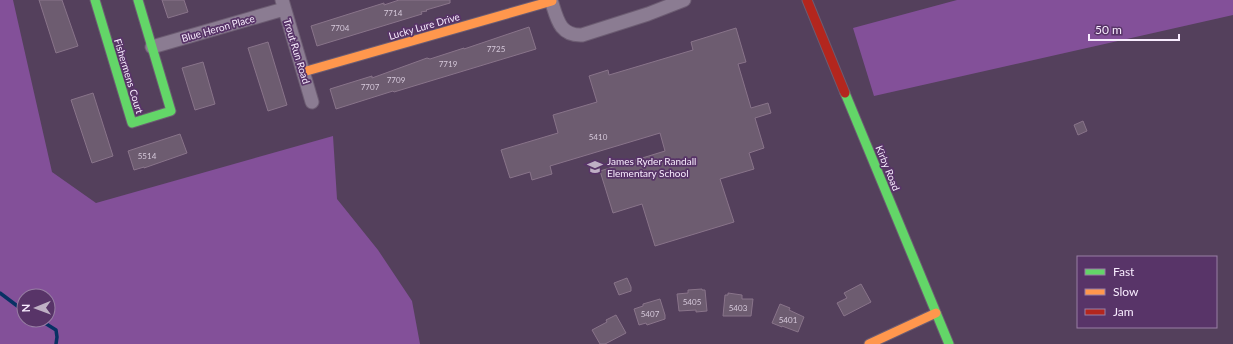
<svg xmlns="http://www.w3.org/2000/svg" width="1233" height="344" font-family="Lato,sans-serif">
  <style>
    .forest { fill: #835099; fill-rule: evenodd }
    .lines { fill: none; stroke-linecap: round; stroke-linejoin: round }
    .stream { stroke: #083164; stroke-width: 3.5 }
    .building { fill: #6d5c70; stroke: #89748a }
    .street-casing { stroke: #6c5c72; stroke-width: 15 }
    .fast-casing { stroke: #6c5c72; stroke-width: 11 }
    .slow-casing { stroke: #6c5c72; stroke-width: 11 }
    .jam-casing { stroke: #6c5c72; stroke-width: 11 }
    .street { stroke: #8b7c92; stroke-width: 13 }
    .fast { stroke: #63d668; stroke-width: 9 }
    .slow { stroke: #ff974d; stroke-width: 9 }
    .jam { stroke: #b3261e; stroke-width: 9 }
    .labels { text-anchor: middle; dominant-baseline: central; stroke-width: 3.5; stroke-linejoin: round; paint-order: stroke }
    .number-label { font-size: 8px; fill: #d5c8da }
    .street-label { font-size: 10px; fill: #f8ecfe; stroke: #583468 }
    .poi-label { font-size: 10px; fill: #f8ecfe; stroke: #583468; text-anchor: start }
  </style>
  <rect width="100%" height="100%" fill="#54405c"/>
  <path class="forest" d="M0 0H13L52 172 96 203 333 136 337 199 378 250 412 301 420 344H0ZM24 296H48V320H24Z
    M957 0H1233V15L874 96 853 28Z"/>
  <g class="lines">
    <path class="stream" d="M0 293 24 311
      M40 320 56 330 57 337 56 344"/>
  </g>
  <path class="building" d="M39 0H62L78 46 56 53Z
    M162 0H184L188 12 168 18Z
    M399 0H450V3L426 10 427 11 421 12 422 14 317 46 311 26 384 3V5Z
    M529 27 536 49 394 92 393 91 336 109 330 89 372 76V78L427 58 430 59 464 48V49Z
    M736 28 746 62 738 64 751 108 768 103 771 113 755 118 764 148 749 153 754 169 720 179 734 222 655 246 642 204 613 213 600 171 665 151 660 133 550 166 552 174 532 180 530 172 510 178 501 150 558 133 553 115 597 102 589 76 608 70 609 75 693 50 691 42Z
    M268 42 287 105 268 111 248 48Z
    M203 62 215 104 195 110 182 68Z
    M93 93 113 156 92 163 71 100Z
    M1083 121 1087 131 1078 135 1074 125Z
    M180 134 187 153 144 168V167L134 170 128 151Z
    M627 278 631 287V291L619 295 614 283Z
    M861 284 871 302 844 316 837 303 847 298 844 293Z
    M702 289V290H705L707 311 696 312V310L679 311 677 294 688 293V290Z
    M728 293 742 295V299H753L751 316H723L725 295H728Z
    M660 299 665 315V319L647 325 646 323 639 325 634 309 643 306V304Z
    M780 304 790 308 789 310 804 317 798 332 782 326V327L772 323Z
    M616 315 626 333 605 344H600L592 330 607 322 606 320Z"/>
  <g class="lines">
    <g class="street-casing">
      <path id="street" d="M282 0 312 102
        M551 0C557 18 559 36 582 35L648 14 684 0
        M152 47 284 9"/>
    </g>
    <g class="fast-casing">
      <path id="fast" d="M95 0 132 123 171 111 138 0
        M845 93 949 344"/>
    </g>
    <g class="slow-casing">
      <path id="slow" d="M303 72 552 1
        M869 344 936 313"/>
    </g>
    <g class="jam-casing">
      <path id="jam" d="M807 0 845 93"/>
    </g>
    <use href="#street" class="street"/>
    <use href="#fast" class="fast"/>
    <use href="#slow" class="slow"/>
    <use href="#jam" class="jam"/>
  </g>
  <defs>
    <g id="school-bare" transform="scale(1.2)"><path d="M0-5L7-2L0 1L-7-2ZM-4 1L0 2.5L4 1V4Q0 6-4 4Z" fill="#bfb0c5" stroke="#583468" stroke-width="2.5" paint-order="stroke"/></g>
  </defs>
  <g fill-rule="evenodd">
    <use href="#school-bare" x="595" y="167"/>
  </g>
  <g class="labels">
    <g class="number-label">
      <text x="393" y="13">7714</text>
      <text x="340" y="28">7704</text>
      <text x="496" y="49">7725</text>
      <text x="448" y="64">7719</text>
      <text x="396" y="80">7709</text>
      <text x="370" y="87">7707</text>
      <text x="598" y="137">5410</text>
      <text x="147" y="156">5514</text>
      <text x="692" y="302">5405</text>
      <text x="738" y="308">5403</text>
      <text x="650" y="314">5407</text>
      <text x="788" y="320">5401</text>
    </g>
    <g class="street-label">
      <text transform="translate(424 26) rotate(-16)">Lucky Lure Drive</text>
      <text transform="translate(218 28) rotate(-16)">Blue Heron Place</text>
      <text transform="translate(297 51) rotate(73)">Trout Run Road</text>
      <text transform="translate(129 76) rotate(73)">Fishermens Court</text>
      <text transform="translate(888 168) rotate(68)">Kirby Road</text>
    </g>
    <g class="poi-label">
      <text x="607" y="161">James Ryder Randall<tspan x="607" dy="12">Elementary School</tspan></text>
    </g>
  </g>
  <rect x="1077" y="256" width="140" height="72" fill="#583468" stroke="#987ea4"/>
  <rect x="1085" y="269" width="20" height="6" fill="#63d668" stroke="#987ea4"/>
  <text x="1113" y="276" font-size="12" fill="#f8ecfe">Fast</text>
  <rect x="1085" y="289" width="20" height="6" fill="#ff974d" stroke="#987ea4"/>
  <text x="1113" y="296" font-size="12" fill="#f8ecfe">Slow</text>
  <rect x="1085" y="309" width="20" height="6" fill="#b3261e" stroke="#987ea4"/>
  <text x="1113" y="316" font-size="12" fill="#f8ecfe">Jam</text>
  <g transform="translate(36 308) rotate(269)"><circle r="19" fill="#583468" stroke="#987ea4"/>
  <path d="M0-3L7 15L0 10L-7 15Z" fill="#bfb0c5"/>
  <text y="-6" font-size="11" font-weight="bold" text-anchor="middle" fill="#f8ecfe">N</text>
  </g>
  <path d="M1089 34v6h90v-6" fill="none" stroke="#f8ecfe" stroke-width="2"/>
  <text x="1095" y="34" font-size="12" fill="#f8ecfe" stroke="#583468" stroke-width="3" paint-order="stroke">50 m</text>
</svg>
